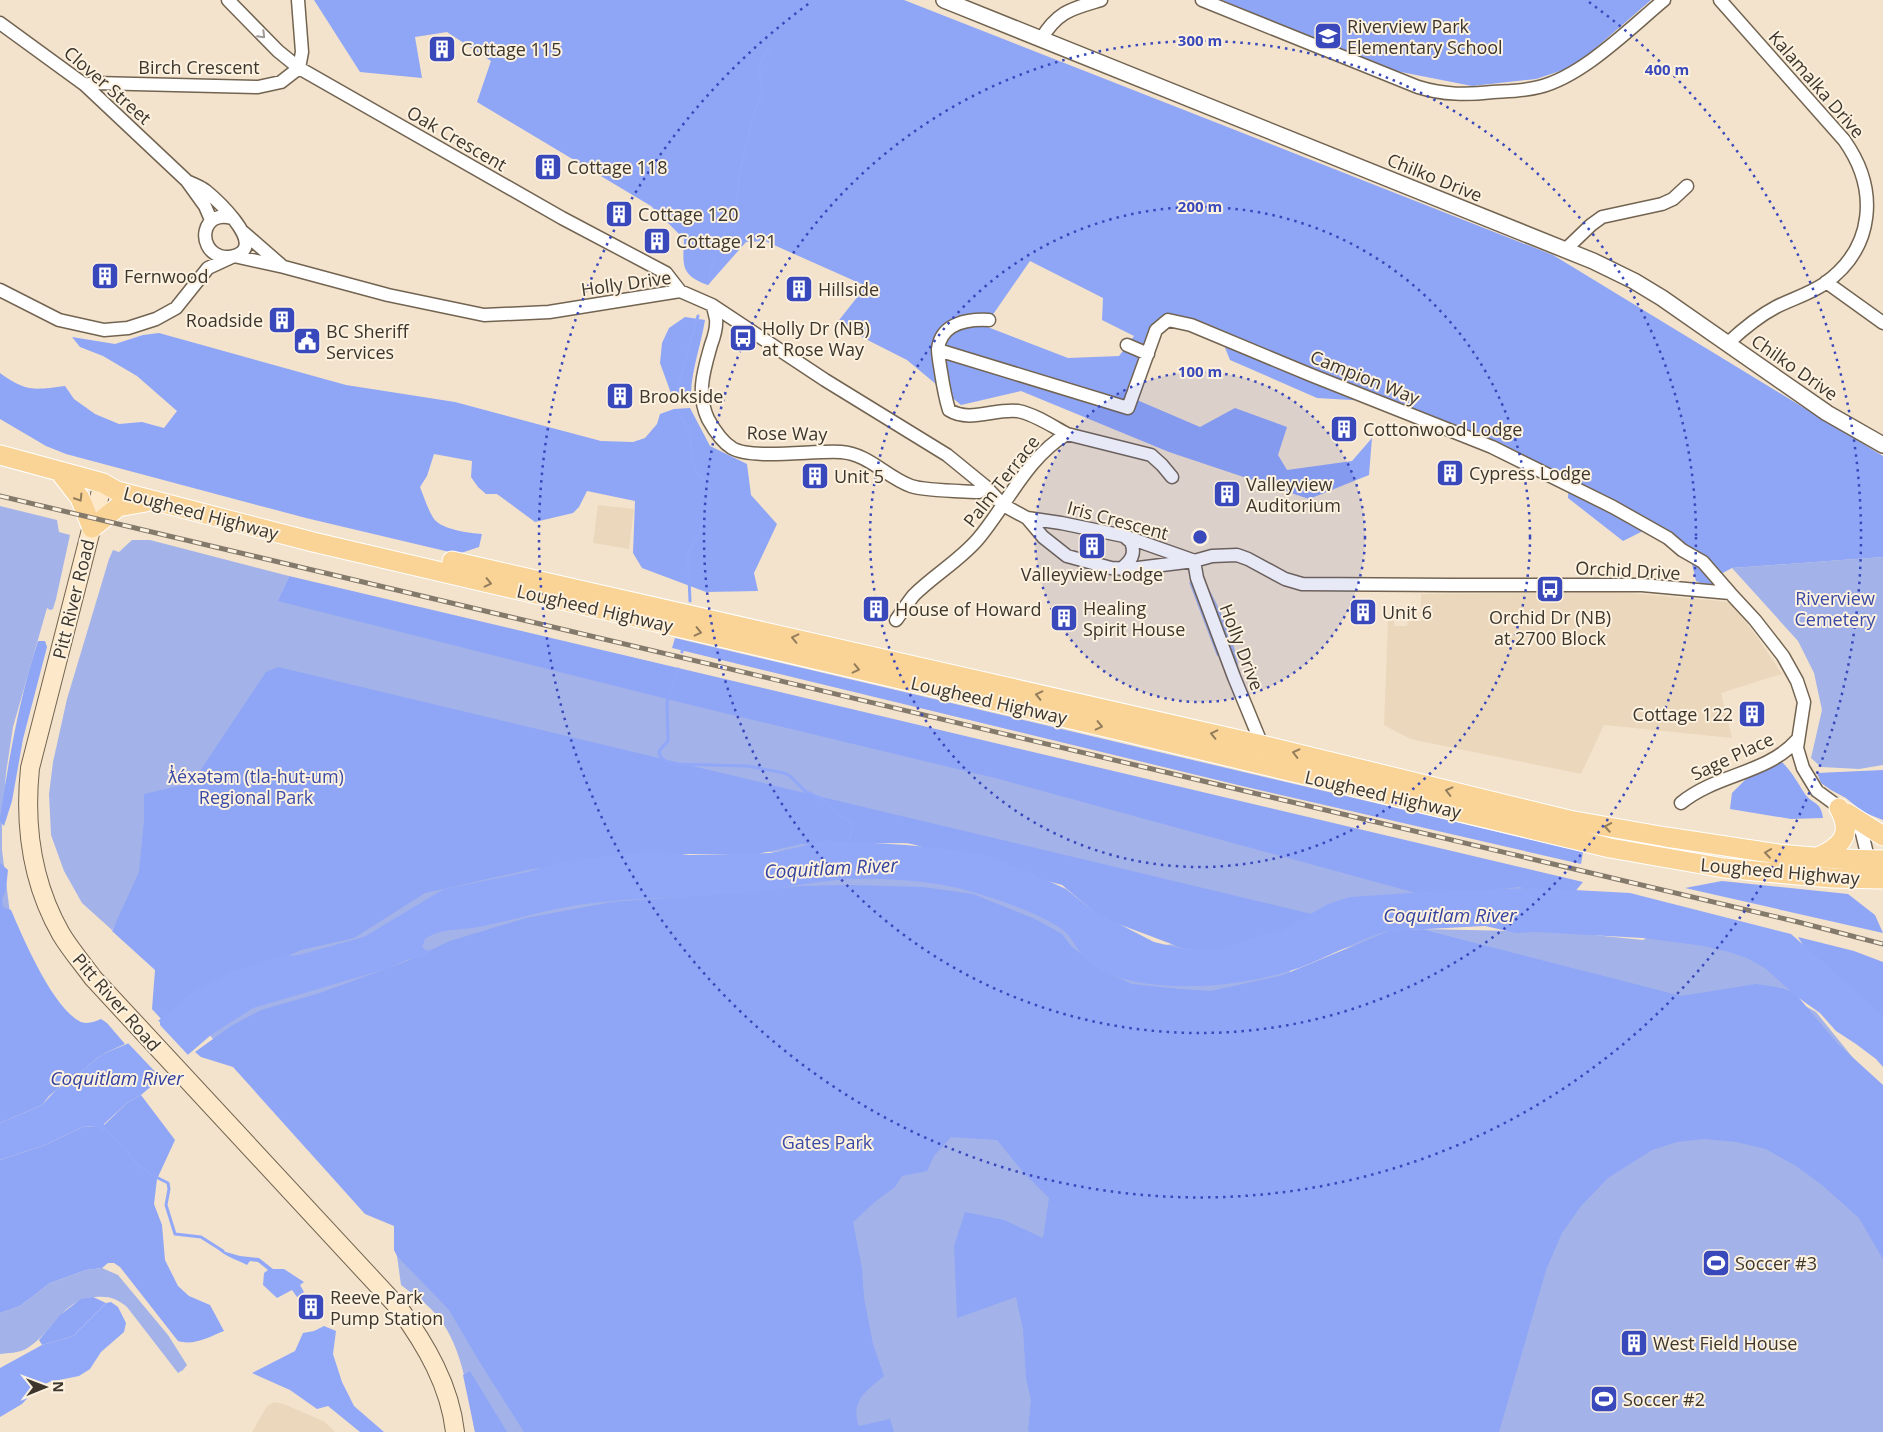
<svg xmlns="http://www.w3.org/2000/svg" width="1883" height="1432" font-family="'Open Sans',sans-serif">
  <style>
    .built { fill: #ebd8bc }
    .green { fill: #a3b3e9; fill-rule: evenodd }
    .forest { fill: #8fa5f6; fill-rule: evenodd }
    .water { fill: #91a7f8 }
    .pier { fill: #f3e3cd }
    .lines { fill: none; stroke-linecap: round; stroke-linejoin: round }
    .stream { stroke: #91a7f8; stroke-width: 3 }
    .minor-casing { stroke: #726451; stroke-width: 15 }
    .tertiary-casing { stroke: #726451; stroke-width: 18 }
    .secondary-casing { stroke: #726451; stroke-width: 20 }
    .primary-casing { stroke: #fff; stroke-width: 21 }
    .minor { stroke: #fff; stroke-width: 12 }
    .tertiary { stroke: #fff; stroke-width: 15 }
    .secondary { stroke: #fde9ca; stroke-width: 18 }
    .primary { stroke: #fad396; stroke-width: 19 }
    .rail-casing { stroke: #847a6c; stroke-width: 5 }
    .rail { stroke: #fdf1df; stroke-width: 3; stroke-dasharray: 9; stroke-linecap: butt }
    .oneway { stroke: #9e9a96 }
    .oneway2 { stroke: #927d5c }
    .ring { fill: none; stroke: #3948bb; stroke-width: 2.5; stroke-dasharray: 2.5 5 }
    .labels { text-anchor: middle; dominant-baseline: central; stroke-width: 4; stroke-linejoin: round; paint-order: stroke }
    .poi-label { font-size: 18px; fill: #3c362d; stroke: #fdf1df; text-anchor: start }
    .street-label { font-size: 18px; fill: #3c362d; stroke: #fdf1df }
    .park-label { font-size: 18px; fill: #3949a6; stroke: #fdf1df }
    .water-label { font-size: 19px; font-style: italic; fill: #3443a0; stroke: #fdf1df }
    .centre { fill: #3948bb; stroke: #fdf1df; stroke-width: 2.5 }
    .ring-label { font-size: 15px; text-anchor: middle; font-weight: bold; fill: #3948bb; stroke: #fdf1df; stroke-width: 4; stroke-linejoin: round; paint-order: stroke }
  </style>
  <rect width="100%" height="100%" fill="#f3e3cd"/>
  <path class="built" d="M598 505 634 509 629 549 593 543Z
    M1617 592 1730 602 1758 638 1782 674 1721 693 1732 738 1604 725 1581 774 1410 739 1384 725 1388 621H1394V626H1407L1408 621H1421V594Z
    M274 1402 284 1404 325 1422 335 1432H252L267 1406Z"/>
  <path class="green" d="M0 506 57 520 59 532 70 535 56 599 53 609 50 610 47 608 13 727 6 773 2 823V850L13 937 0 967Z
    M132 540H150L289 576 282 592 1681 922 1665 927 1691 942 1740 952 1765 967 1794 992 1783 988 1771 987 1816 1012 1883 1095V1432H475C468 1394 463 1349 439 1318 428 1304 414 1295 401 1285L397 1256V1225L367 1212 319 1159 289 1117 221 1045 218 1047 216 1042 174 998 156 969 115 925 112 930 82 903 64 871 51 835 49 794 53 762 67 699 109 559 113 550 119 552ZM569 795 635 799 682 814 703 850 773 852 836 843 854 842H891L981 850 1051 870 1100 890 1176 927 1204 930 1232 938 1260 939 1147 946 965 879 861 849 686 859 665 822 618 807 560 803ZM1550 917 1615 919 1664 927 1643 940 1564 932 1423 929 1591 973 1539 1006 1536 1034 1524 1070 1335 1122 1320 1186 1295 1187 1289 937 1306 932 1307 959 1424 926 1461 923 1515 925Z
    M1883 557V765L1859 769 1821 767 1811 758 1822 710 1814 673 1798 641 1732 568Z
    M1189 582 1192 583 1220 655 1217 656Z
    M1206 585C1217 600 1241 655 1238 672Z
    M102 1268 118 1275 168 1335 187 1365 183 1370 178 1373 127 1307C116 1298 109 1296 95 1297 62 1299 53 1333 26 1349 19 1353 8 1353 0 1354V1313L20 1306 50 1283 86 1270Z"/>
  <path class="forest" d="M314 0H904L1553 255 1883 456V557L1732 568 1719 575 1711 588 1696 581 1689 551 1647 529 1623 541 1568 498 1569 477 1368 401 1317 398 1230 360 1222 340 1171 316 1149 336 1137 400 1200 427 1235 408 1287 427 1278 455 1287 470 1352 461 1372 438 1369 475 1309 499 1169 452 1021 391 961 405 907 360 836 324 866 286 765 241 746 242 708 285C680 275 683 265 684 239L651 206 477 102 491 61 447 32 415 37 422 78 360 72ZM1030 261 1103 298 1102 320 1134 336 1119 356 1068 358 985 326Z
    M1222 0H1651L1575 66 1536 79 1472 86 1396 71 1263 19Z
    M685 317 705 320C701 345 692 368 691 393L672 396 660 363 662 343 669 328Z
    M159 333 346 385 455 402 601 441 633 442 645 438 657 424 660 414 674 409 690 408 710 446 747 464 751 495 777 524 754 573 758 591 706 592 642 568 633 553 635 501 587 491 579 507 573 513 535 522 497 494H486L478 487 471 477 472 461 434 454 427 476 420 487C424 497 428 510 434 519 443 530 469 533 482 534L479 547 458 554 306 518 66 454 46 446 0 419V373C26 392 34 390 65 386L74 399 95 414 119 424 142 422 164 428 177 411 137 376 103 356 80 347 72 337 115 344 143 335Z
    M289 576 1583 882 1569 899 1519 887 1484 891 1416 893 999 779 699 707 278 601Z
    M675 638 1583 852 1581 864 1242 786 672 648Z
    M38 641H45L47 647 23 739 12 801 4 826 0 822V818C9 758 19 699 38 641Z
    M278 667 1316 915 1281 931 1213 952 1182 948 1100 917 1062 885 908 843 801 844 758 854H651L532 869 425 893 354 938 301 950 260 968 163 1021 152 1009 155 970 112 931 139 872 144 820V794L192 783 266 672Z
    M1782 762C1792 772 1798 783 1805 794 1813 805 1821 801 1823 818L1791 819 1730 809 1732 793 1751 774 1772 765Z
    M1883 770V820L1863 812 1846 798 1831 790 1821 783 1817 773Z
    M0 863 8 870 6 889 2 900 3 907 11 910C23 938 52 1006 79 1021 86 1025 94 1022 101 1019L107 1023 125 1044 105 1053 96 1059 74 1078 61 1086 49 1096 42 1105 0 1123Z
    M1722 881 1848 894 1875 915 1883 933 1685 888Z
    M850 885 923 887 973 894 1035 919 1062 934 1072 947 1102 970 1132 984 1181 989 1211 991 1283 975 1389 931 1423 929 1681 996 1756 984 1783 988 1794 992 1838 1044 1883 1085V1259L1859 1218 1822 1185 1796 1166 1766 1149 1736 1142 1704 1139 1677 1142 1652 1150 1608 1178 1581 1206 1562 1233 1546 1270 1499 1432H1031L1028 1431 1031 1400 1026 1378 1023 1329 1016 1297 957 1318 954 1246 965 1212 1004 1220 1043 1238 1049 1198 1024 1173 997 1140 951 1137 934 1156 927 1171 902 1176 895 1187 876 1201 853 1222 862 1268 864 1298 873 1344 884 1376C866 1391 850 1401 859 1426L890 1419 894 1432H524L479 1361 449 1310 397 1256 394 1250V1226L365 1214 233 1067 201 1057 195 1052 231 1026 261 1010 317 994 405 962 450 941 526 918 612 902 704 895 802 886Z
    M1798 937 1854 951 1883 962V1019L1873 1012 1803 945Z
    M141 1095 175 1140 157 1179 154 1204 162 1225 165 1260 178 1286 189 1296 210 1305 224 1331C209 1337 194 1346 178 1341L120 1267 114 1263H108L102 1268 86 1270 50 1283 20 1306 0 1313V1160L45 1145 83 1127 96 1126 100 1129 127 1103Z
    M93 1297 106 1303 73 1336 42 1345 39 1340 60 1315 81 1299Z
    M470 1371 507 1432H475L463 1375Z"/>
  <path class="water" d="M823 840 906 845 949 849 988 856 1031 873 1066 889 1092 910 1154 942 1179 948 1206 951 1223 949 1263 934 1281 931 1328 904 1350 897 1441 891 1537 888 1630 893 1791 934 1883 1015V1067L1876 1059 1856 1044 1836 1031 1820 1013 1796 996 1765 968 1747 958 1729 952 1704 946 1643 938 1536 932 1516 933 1485 926 1388 931C1357 940 1329 957 1299 968 1254 983 1206 989 1159 985 1136 983 1106 977 1088 961 1078 953 1073 938 1063 930 1040 913 997 899 969 891 931 880 868 876 829 881 800 884 772 890 744 893 688 898 632 897 577 905 545 910 515 920 483 926 463 931 442 927 425 939L422 947 426 950 431 951 429 956 409 959 386 969 253 1008 211 1035 141 1095 127 1103 104 1124 106 1131 101 1132 96 1126 83 1127 45 1145 0 1160V1123L42 1105 56 1090 74 1078 96 1059 105 1053 127 1044 151 1027 193 991 233 971 283 956 299 955 364 937 444 889 528 872 557 863 599 857 655 851 689 855 770 853 800 847Z
    M219 1250 240 1256 259 1258 273 1269H284L304 1282 300 1285 304 1292 297 1297 292 1290 277 1298 263 1285 264 1273 268 1270 258 1262 250 1261 247 1265C238 1260 226 1257 219 1250Z
    M111 1302 118 1307 126 1323 124 1332 101 1352 90 1369 79 1376 49 1382 36 1389 22 1404 0 1417V1368L42 1345 73 1336 106 1303Z
    M324 1326 336 1331 333 1354 342 1382 354 1406 384 1432H360L328 1406 317 1409 290 1390 252 1373 295 1351 303 1333 314 1331Z"/>
  <path class="pier" d="M156 1020 160 1022V1025L189 1056 163 1080 126 1041Z"/>
  <g class="lines">
    <path class="stream" d="M708 283 716 249 736 211 739 176 752 119 762 94 759 65 766 52 770 50
      M676 394 698 316
      M680 415 689 431 693 463 697 474 708 483 711 491 709 504 697 539 692 546 688 554 690 601
      M682 652 683 645
      M678 669 667 703 668 741 659 751C659 759 666 761 672 764L748 766 784 773 790 776 805 791 822 799 836 813 851 823 853 827 849 840
      M104 1129 125 1148 137 1164 152 1175 168 1183 169 1189 166 1205 175 1234 201 1237 223 1251"/>
    <g class="minor-casing">
      <path id="minor" d="M228 0 278 51 299 68 562 218 666 273 680 291
        M1202 0 1418 87C1444 95 1467 95 1493 92 1509 91 1524 91 1539 87 1583 76 1629 29 1664 0
        M1720 0 1844 140C1879 189 1875 248 1824 284 1809 294 1792 299 1776 307 1757 317 1743 329 1728 343
        M0 23 85 85 187 181 205 206 211 220
        M1041 39C1058 11 1071 9 1101 0
        M85 85 95 83 258 87 281 82 299 68 302 52 298 0
        M189 182C195 185 201 187 206 191 217 200 258 238 242 252 237 257 226 258 220 256 196 248 202 209 232 218
        M243 232 281 265
        M1566 249 1591 225 1602 217 1662 204 1673 199 1687 186
        M1826 282 1883 323
        M0 290 59 320 104 330 128 328 156 319 176 308 208 268 234 256 284 267 388 295 484 315 549 312 680 291 712 305 825 380 947 455 985 486 1003 505 1027 518 1043 537 1067 556 1111 568 1130 569 1194 561 1212 556 1237 555 1248 559 1285 579 1302 584 1451 585H1642L1730 593 1755 620 1783 656 1797 681 1804 702 1797 748 1803 768 1817 791 1850 815 1856 822 1862 833 1870 866
        M712 305C714 309 715 315 716 319 717 328 714 337 711 345 704 370 696 393 708 419 713 428 722 442 732 448 751 460 816 450 841 452 869 454 886 477 911 486 925 491 963 491 979 492L985 486
        M1127 345 1148 354
        M938 350 1128 408 1156 330 1168 320 1191 325 1311 375 1492 447 1613 507 1668 538 1682 550 1703 562 1730 593
        M1067 434 1151 455 1162 465 1172 477
        M1027 518 1061 523 1124 536 1192 560
        M1194 561 1197 578 1234 677 1262 745
        M1121 569C1131 561 1136 554 1131 542L1124 536
        M896 620C902 612 908 602 914 595 934 575 959 561 978 539 1006 506 1028 456 1067 434 1052 426 1034 414 1018 411 995 408 970 423 949 410 945 397 943 385 941 372 940 365 938 356 938 349 941 323 968 319 989 320
        M1681 803C1716 774 1767 774 1797 740"/>
    </g>
    <g class="tertiary-casing">
      <path id="tertiary" d="M944 0 1593 261 1634 281 1662 298 1827 413 1883 445"/>
    </g>
    <g class="secondary-casing">
      <path id="secondary" d="M103 483 30 768C24 826 32 883 61 934 70 949 82 963 93 978L399 1308C426 1345 450 1386 455 1432"/>
    </g>
    <g class="primary-casing">
      <path id="primary" d="M0 455 103 483 117 491 313 542 1118 730 1610 848 1724 868 1766 872 1832 878 1883 879
        M59 471 80 498 92 528 118 507 146 502
        M452 561 1262 745 1569 820 1666 837 1778 854 1837 859 1883 860
        M1847 813 1883 836
        M1816 858C1841 847 1854 835 1839 808"/>
    </g>
    <use href="#minor" class="minor"/>
    <use href="#tertiary" class="tertiary"/>
    <use href="#secondary" class="secondary"/>
    <use href="#primary" class="primary"/>
    <g class="rail-casing">
      <path id="rail" d="M0 496 1798 922 1883 944"/>
    </g>
    <use href="#rail" class="rail"/>
  </g>
  <defs><path id="oneway-chevron" d="M-2-3.5L2.5 0L-2 3.5" fill="none" stroke-width="1.6" stroke-linecap="round" stroke-linejoin="round" transform="scale(1.25)"/></defs>
  <use class="oneway" href="#oneway-chevron" transform="translate(262 35) rotate(45)"/>
  <g class="oneway2">
    <use href="#oneway-chevron" transform="translate(79 498) rotate(58)"/>
    <use href="#oneway-chevron" transform="translate(488 583) rotate(13)"/>
    <use href="#oneway-chevron" transform="translate(698 632) rotate(13)"/>
    <use href="#oneway-chevron" transform="translate(795 638) rotate(-167)"/>
    <use href="#oneway-chevron" transform="translate(856 669) rotate(13)"/>
    <use href="#oneway-chevron" transform="translate(1039 695) rotate(-167)"/>
    <use href="#oneway-chevron" transform="translate(1099 726) rotate(13)"/>
    <use href="#oneway-chevron" transform="translate(1214 734) rotate(-167)"/>
    <use href="#oneway-chevron" transform="translate(1296 753) rotate(-166)"/>
    <use href="#oneway-chevron" transform="translate(1449 791) rotate(-166)"/>
    <use href="#oneway-chevron" transform="translate(1608 827) rotate(-170)"/>
    <use href="#oneway-chevron" transform="translate(1768 853) rotate(-172)"/>
  </g>
  <circle cx="1200" cy="537" r="165" fill="#3948bb" fill-opacity=".12"/>
  <g class="ring">
    <circle cx="1200" cy="537" r="165"/>
    <circle cx="1200" cy="537" r="330"/>
    <circle cx="1200" cy="537" r="496"/>
    <path d="M1589 2A661 661 0 1 1 811 2"/>
  </g>
  <defs>
    <g id="school-square" transform="scale(1.4375)"><rect x="-9" y="-9" width="18" height="18" rx="4" fill="#3948bb" stroke="#fdf1df"/><path d="M0-5L7-2L0 1L-7-2ZM-4 1L0 2.5L4 1V4Q0 6-4 4Z" fill="#fff"/></g>
    <g id="building-square" transform="scale(1.4375)"><rect x="-9" y="-9" width="18" height="18" rx="4" fill="#3948bb" stroke="#fdf1df"/><path d="M-4-6H4V6H1V3H-1V6H-4ZM-2.5-4.3h1.7v1.8h-1.7ZM.8-4.3h1.7v1.8H.8ZM-2.5-1h1.7V.8h-1.7ZM.8-1h1.7V.8H.8Z" fill="#fff"/></g>
    <g id="bus-square" transform="scale(1.4375)"><rect x="-9" y="-9" width="18" height="18" rx="4" fill="#3948bb" stroke="#fdf1df"/><path d="M-5-6H5V4H4V6H2V4H-2V6H-4V4H-5ZM-3.5-4V0h7V-4ZM-3.5 1.2v1.5H-2V1.2ZM2 1.2v1.5H3.5V1.2Z" fill="#fff"/></g>
    <g id="civic-square" transform="scale(1.4375)"><rect x="-9" y="-9" width="18" height="18" rx="4" fill="#3948bb" stroke="#fdf1df"/><path d="M-.6-6.5H3V-4.5H.6V-3L4-1V1h2V6H-6V1h2V-1L-.6-3ZM-1.2 2.5V6h2.4V2.5Z" fill="#fff"/></g>
    <g id="stadium-square" transform="scale(1.4375)"><rect x="-9" y="-9" width="18" height="18" rx="4" fill="#3948bb" stroke="#fdf1df"/><path d="M0-5a6.5 5 0 1 0 0 10a6.5 5 0 1 0 0-10ZM-3.5-1.8h7v3.6h-7Z" fill="#fff"/></g>
  </defs>
  <g fill-rule="evenodd">
    <use href="#school-square" x="1328" y="36"/>
    <use href="#building-square" x="442" y="49"/>
    <use href="#building-square" x="548" y="167"/>
    <use href="#building-square" x="619" y="214"/>
    <use href="#building-square" x="657" y="241"/>
    <use href="#building-square" x="105" y="276"/>
    <use href="#building-square" x="799" y="289"/>
    <use href="#building-square" x="282" y="320"/>
    <use href="#bus-square" x="743" y="338"/>
    <use href="#civic-square" x="307" y="341"/>
    <use href="#building-square" x="620" y="396"/>
    <use href="#building-square" x="1344" y="429"/>
    <use href="#building-square" x="1450" y="473"/>
    <use href="#building-square" x="815" y="476"/>
    <use href="#building-square" x="1227" y="494"/>
    <use href="#building-square" x="1092" y="546"/>
    <use href="#bus-square" x="1550" y="589"/>
    <use href="#building-square" x="876" y="609"/>
    <use href="#building-square" x="1363" y="612"/>
    <use href="#building-square" x="1064" y="618"/>
    <use href="#building-square" x="1752" y="714"/>
    <use href="#stadium-square" x="1716" y="1263"/>
    <use href="#building-square" x="311" y="1307"/>
    <use href="#building-square" x="1634" y="1343"/>
    <use href="#stadium-square" x="1604" y="1399"/>
  </g>
  <g class="labels">
    <g class="poi-label">
      <text x="1347" y="26">Riverview Park<tspan x="1347" dy="21">Elementary School</tspan></text>
      <text x="461" y="49">Cottage 115</text>
      <text x="567" y="167">Cottage 118</text>
      <text x="638" y="214">Cottage 120</text>
      <text x="676" y="241">Cottage 121</text>
      <text x="124" y="276">Fernwood</text>
      <text x="818" y="289">Hillside</text>
      <text x="263" y="320" text-anchor="end">Roadside</text>
      <text x="762" y="328">Holly Dr (NB)<tspan x="762" dy="21">at Rose Way</tspan></text>
      <text x="326" y="331">BC Sheriff<tspan x="326" dy="21">Services</tspan></text>
      <text x="639" y="396">Brookside</text>
      <text x="1363" y="429">Cottonwood Lodge</text>
      <text x="1469" y="473">Cypress Lodge</text>
      <text x="834" y="476">Unit 5</text>
      <text x="1246" y="484">Valleyview<tspan x="1246" dy="21">Auditorium</tspan></text>
      <text x="1092" y="574" text-anchor="middle">Valleyview Lodge</text>
      <text x="1083" y="608">Healing<tspan x="1083" dy="21">Spirit House</tspan></text>
      <text x="895" y="609">House of Howard</text>
      <text x="1382" y="612">Unit 6</text>
      <text x="1550" y="617" text-anchor="middle">Orchid Dr (NB)<tspan x="1550" dy="21">at 2700 Block</tspan></text>
      <text x="1733" y="714" text-anchor="end">Cottage 122</text>
      <text x="1735" y="1263">Soccer #3</text>
      <text x="330" y="1297">Reeve Park<tspan x="330" dy="21">Pump Station</tspan></text>
      <text x="1653" y="1343">West Field House</text>
      <text x="1623" y="1399">Soccer #2</text>
    </g>
    <g class="street-label">
      <text x="199" y="67">Birch Crescent</text>
      <text transform="translate(1817 84) rotate(49)">Kalamalka Drive</text>
      <text transform="translate(108 85) rotate(41)">Clover Street</text>
      <text transform="translate(457 138) rotate(30)">Oak Crescent</text>
      <text transform="translate(1435 177) rotate(22)">Chilko Drive</text>
      <text transform="translate(626 283) rotate(-8)">Holly Drive</text>
      <text transform="translate(1795 367) rotate(35)">Chilko Drive</text>
      <text transform="translate(1365 377) rotate(22)">Campion Way</text>
      <text transform="translate(787 433) rotate(1)">Rose Way</text>
      <text transform="translate(1001 481) rotate(-52)">Palm Terrace</text>
      <text transform="translate(201 513) rotate(15)">Lougheed Highway</text>
      <text transform="translate(1118 520) rotate(15)">Iris Crescent</text>
      <text transform="translate(1628 570) rotate(3)">Orchid Drive</text>
      <text transform="translate(73 599) rotate(-76)">Pitt River Road</text>
      <text transform="translate(595 608) rotate(13)">Lougheed Highway</text>
      <text transform="translate(1242 647) rotate(69)">Holly Drive</text>
      <text transform="translate(989 700) rotate(13)">Lougheed Highway</text>
      <text transform="translate(1732 756) rotate(-25)">Sage Place</text>
      <text transform="translate(1383 794) rotate(13)">Lougheed Highway</text>
      <text transform="translate(1780 871) rotate(5)">Lougheed Highway</text>
      <text transform="translate(117 1002) rotate(49)">Pitt River Road</text>
    </g>
    <g class="park-label">
      <text x="1835" y="598">Riverview<tspan x="1835" dy="21">Cemetery</tspan></text>
      <text x="256" y="776">ƛ̓éxətəm (tla-hut-um)<tspan x="256" dy="21">Regional Park</tspan></text>
      <text x="827" y="1142">Gates Park</text>
    </g>
    <g class="water-label">
      <text transform="translate(831 868) rotate(-3)">Coquitlam River</text>
      <text x="1450" y="915">Coquitlam River</text>
      <text x="117" y="1078">Coquitlam River</text>
    </g>
  </g>
  <circle cx="1200" cy="537" r="8" class="centre"/>
  <g class="ring-label">
    <text x="1200" y="46">300 m</text>
    <text x="1667" y="75">400 m</text>
    <text x="1200" y="212">200 m</text>
    <text x="1200" y="377">100 m</text>
  </g>
  <g transform="translate(45 1387) rotate(89)" stroke="#fdf1df" stroke-width="4" paint-order="stroke">
  <path d="M0-4L9 19L0 12L-9 19Z" fill="#3c362d"/>
  <text y="-8" font-size="14" font-weight="bold" text-anchor="middle" fill="#3c362d">N</text>
  </g>
</svg>
